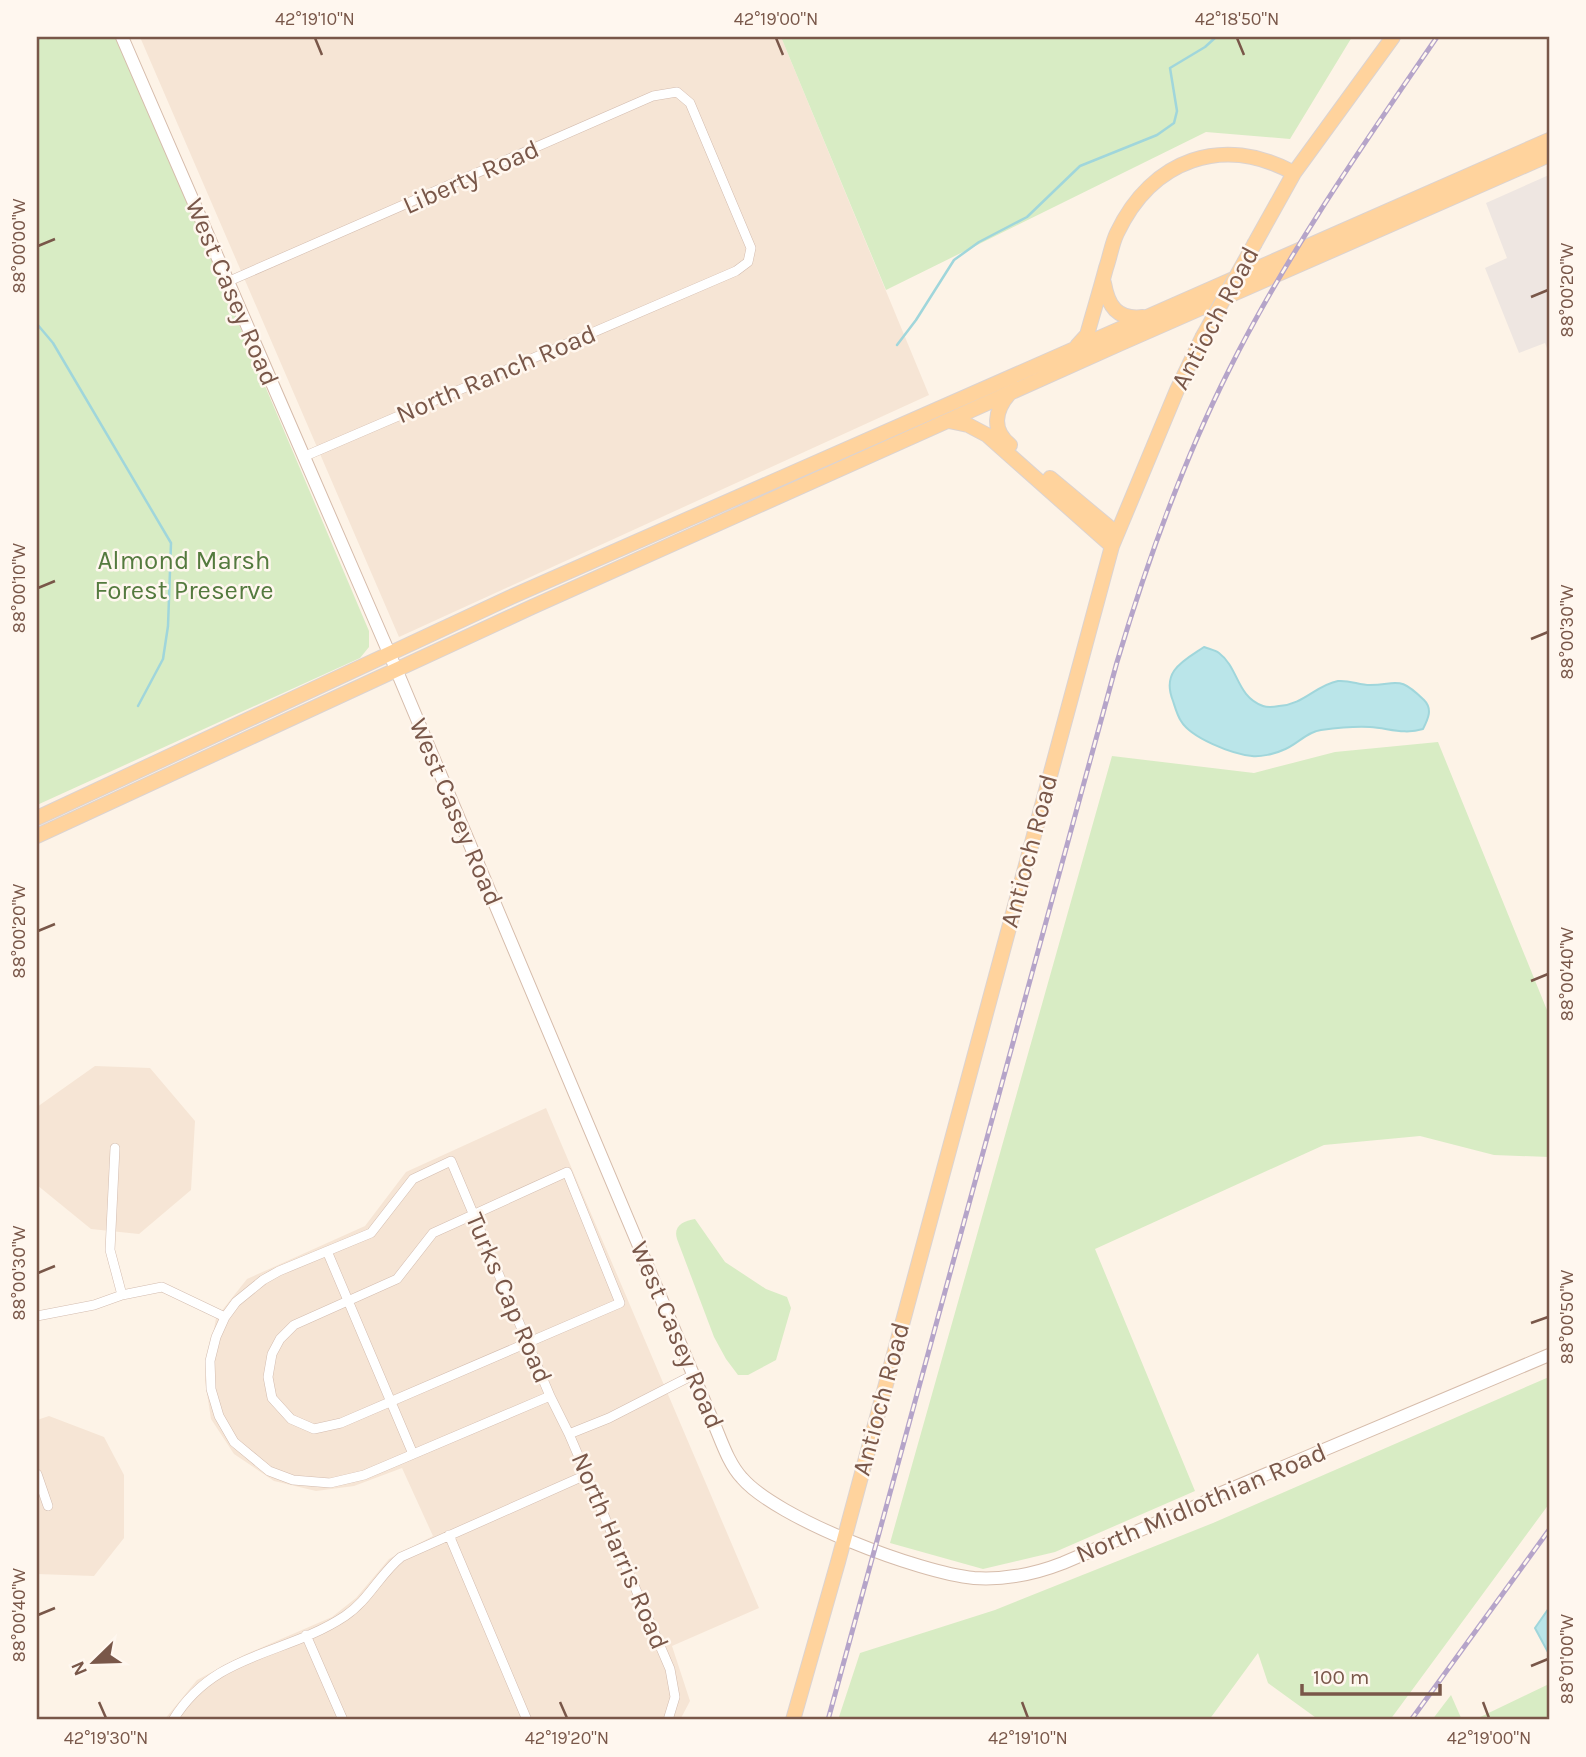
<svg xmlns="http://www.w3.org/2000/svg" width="1586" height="1757" font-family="Karla,sans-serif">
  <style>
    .residential { fill: #f6e5d5 }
    .industrial { fill: #eee6e1 }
    .green { fill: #d8ecc4 }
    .water { fill: #bae5e9; stroke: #a0d6db; stroke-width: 2 }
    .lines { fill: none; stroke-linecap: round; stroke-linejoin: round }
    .stream { stroke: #a0d6db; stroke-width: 2.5 }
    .minor-casing { stroke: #d3bcaf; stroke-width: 10 }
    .secondary-casing { stroke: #d6bcab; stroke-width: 14 }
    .primary-casing { stroke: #dcd3d0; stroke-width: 16 }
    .minor { stroke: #fff; stroke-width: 9 }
    .secondary { stroke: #fff; stroke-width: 12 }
    .primary { stroke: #ffd39d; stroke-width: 14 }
    .rail-casing { stroke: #b5a4c9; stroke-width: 5 }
    .rail { stroke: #fff7ef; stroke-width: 2.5; stroke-dasharray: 8; stroke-linecap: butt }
    .primary-bridge-casing { stroke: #dcd3d0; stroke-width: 16; stroke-linecap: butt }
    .primary-bridge { stroke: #ffd39d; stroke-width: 14 }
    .ticks { fill: none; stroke: #795749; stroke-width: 2.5 }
    .labels { text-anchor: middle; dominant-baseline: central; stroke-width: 5; stroke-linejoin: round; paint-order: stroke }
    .street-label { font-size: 26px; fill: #795749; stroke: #fff7ef }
    .park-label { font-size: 26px; fill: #547a3e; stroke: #fff7ef }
    .neatline { fill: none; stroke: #795749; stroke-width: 2.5 }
    .ticks-label { font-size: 18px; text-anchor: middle; fill: #795749 }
  </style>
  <rect width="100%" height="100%" fill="#fdf3e7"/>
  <path class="residential" d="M140 37H781L929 395 399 637Z
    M95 1066 150 1068 195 1121 191 1190 139 1234 91 1229 37 1185V1107Z
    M546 1108 759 1608 672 1646 690 1701 680 1720H164L197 1680 244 1655 332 1617 356 1598 389 1559 433 1536 402 1468 354 1486 316 1491 274 1481 234 1454 211 1419 205 1380 216 1318 247 1279 365 1226 406 1172Z
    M49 1416 104 1437 124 1475V1538L94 1576 37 1574V1420Z"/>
  <path class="industrial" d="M1549 175V353L1545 343 1519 353 1485 268 1507 258 1486 203Z"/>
  <path class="green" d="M37 37H117L369 631V647L360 658 37 805Z
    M781 37H1352L1290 139 1206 132 886 290Z
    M1438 742 1549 1015V1157L1494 1155 1420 1136 1324 1145 1095 1249 1195 1491 1055 1552 983 1569 890 1543 1112 756 1254 773 1335 752Z
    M695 1219 725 1262 766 1289 787 1297 791 1308 776 1360 748 1375H738L726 1359 714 1337 677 1239C673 1226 683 1221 695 1219Z
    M1549 1377V1504L1390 1720H1319L1268 1683 1258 1653 1209 1720H838L860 1653 995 1610 1213 1523Z
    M1549 1684V1720H1474Z
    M1451 1695 1462 1720H1432Z"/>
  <path class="water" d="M1204 647C1209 649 1215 650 1219 653 1239 668 1236 696 1263 706 1268 708 1274 707 1279 706 1303 705 1316 685 1338 681 1350 680 1359 685 1370 685 1400 684 1399 676 1424 700 1433 709 1428 719 1423 729 1404 735 1388 728 1370 727 1355 726 1336 728 1321 730 1306 732 1297 745 1283 750 1275 754 1260 757 1252 756 1232 754 1191 738 1181 721 1177 715 1175 707 1173 701 1161 671 1183 661 1204 647Z
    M1549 1608V1654L1535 1628Z"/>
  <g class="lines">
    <path class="stream" d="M37 41 40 37
      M37 324 53 343 171 543 168 626 163 659 138 706
      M897 345 916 320 954 260 979 242 1027 217 1080 166 1157 135 1174 123 1177 111 1170 68 1205 47 1216 37"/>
    <g class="minor-casing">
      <path id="minor" d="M227 282 653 96 677 92 690 103 751 248 748 262 736 271 303 457
        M115 1148 110 1250 122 1295
        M567 1172 620 1303 341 1423 314 1429 291 1419 272 1398 268 1377 272 1354 280 1339 294 1325 397 1279 433 1233Z
        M327 1251 413 1454
        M37 1316 94 1305 122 1295 162 1287 225 1317
        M550 1396 364 1475 330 1483 293 1480 269 1471 234 1442 219 1416 211 1389 210 1361 216 1337 225 1317 236 1302 263 1280 279 1271 371 1233 413 1179 451 1161 550 1396 569 1434
        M37 1474 48 1506
        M449 1535 527 1720
        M306 1635 343 1720
        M173 1720C215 1651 285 1656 345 1616 368 1601 380 1574 401 1557L588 1474
        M668 1720 675 1697 670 1669 569 1434 609 1418 693 1375"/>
    </g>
    <g class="secondary-casing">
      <path id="secondary" d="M122 37 396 669 711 1417C720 1436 727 1462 742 1478 777 1519 920 1573 974 1578 1005 1580 1035 1574 1063 1563L1201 1504 1219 1494 1549 1355"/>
    </g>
    <g class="primary-casing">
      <path id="primary" d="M1255 243 1294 173 1393 37
        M1104 283C1108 306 1117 320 1143 317
        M1077 346 1087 335C1093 313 1100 291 1106 268 1110 257 1112 243 1117 233 1152 159 1223 134 1294 173
        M1009 394C995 410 991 430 1010 445
        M949 421 968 425 987 435 1112 546
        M1050 478 1116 533
        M37 818 511 597 1549 140
        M37 836 532 607 1119 344 1549 155
        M793 1720 838 1562 1112 546 1177 390 1202 338"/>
    </g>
    <use href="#minor" class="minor"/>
    <use href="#secondary" class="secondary"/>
    <use href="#primary" class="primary"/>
    <g class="rail-casing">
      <path id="rail" d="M828 1720 1117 662C1147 562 1182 463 1229 370 1288 252 1363 145 1437 37
        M1411 1720 1549 1530"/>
    </g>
    <use href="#rail" class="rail"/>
    <g class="primary-bridge-casing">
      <path id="primary-bridge" d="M1202 338 1255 243"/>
    </g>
    <use href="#primary-bridge" class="primary-bridge"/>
  </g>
  <path class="ticks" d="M315 38 322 55M776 38 783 55M1237 38 1244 55M38 246 55 239M1531 297 1548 290M38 588 55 581M1531 639 1548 632M38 931 55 924M1531 981 1548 974M38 1273 55 1266M1531 1323 1548 1317M38 1615 55 1608M1531 1666 1548 1659M99 1702 106 1718M560 1702 567 1718M1022 1702 1028 1718M1483 1702 1489 1718"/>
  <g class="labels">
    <g class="street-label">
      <text transform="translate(471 177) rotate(-24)">Liberty Road</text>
      <text transform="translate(232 292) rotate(67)">West Casey Road</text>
      <text transform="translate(1215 318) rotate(-62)">Antioch Road</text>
      <text transform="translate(496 374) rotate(-23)">North Ranch Road</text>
      <text transform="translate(456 812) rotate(67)">West Casey Road</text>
      <text transform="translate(1029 851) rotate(-75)">Antioch Road</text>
      <text transform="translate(509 1298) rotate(67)">Turks Cap Road</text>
      <text transform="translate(677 1335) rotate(67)">West Casey Road</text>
      <text transform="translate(881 1399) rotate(-75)">Antioch Road</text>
      <text transform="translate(1201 1503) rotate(-23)">North Midlothian Road</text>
      <text transform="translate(620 1551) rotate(67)">North Harris Road</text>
    </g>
    <g class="park-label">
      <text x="184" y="560">Almond Marsh<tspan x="184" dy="30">Forest Preserve</tspan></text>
    </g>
  </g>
  <rect width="1586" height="1757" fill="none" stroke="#fff7ef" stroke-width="77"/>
  <g transform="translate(94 1662) rotate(247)" stroke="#fff7ef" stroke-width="5" paint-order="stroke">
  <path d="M0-5L12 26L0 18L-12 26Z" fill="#795749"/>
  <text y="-10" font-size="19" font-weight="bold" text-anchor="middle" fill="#795749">N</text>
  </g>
  <path d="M1302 1684v10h138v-10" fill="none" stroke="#795749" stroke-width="3.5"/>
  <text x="1313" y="1684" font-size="21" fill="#795749" stroke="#fff7ef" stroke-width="5" paint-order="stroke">100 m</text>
  <rect x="38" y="38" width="1510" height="1680" class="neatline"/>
  <g class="ticks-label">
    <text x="315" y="25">42°19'10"N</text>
    <text x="776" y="25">42°19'00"N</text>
    <text x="1237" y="25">42°18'50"N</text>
    <text transform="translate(19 246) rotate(-90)" y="6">88°00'00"W</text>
    <text transform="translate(1567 290) rotate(-90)" y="6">88°00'20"W</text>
    <text transform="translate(19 588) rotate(-90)" y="6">88°00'10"W</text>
    <text transform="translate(1567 632) rotate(-90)" y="6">88°00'30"W</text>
    <text transform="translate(19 931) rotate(-90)" y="6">88°00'20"W</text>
    <text transform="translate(1567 974) rotate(-90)" y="6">88°00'40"W</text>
    <text transform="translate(19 1273) rotate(-90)" y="6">88°00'30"W</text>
    <text transform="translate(1567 1317) rotate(-90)" y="6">88°00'50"W</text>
    <text transform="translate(19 1615) rotate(-90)" y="6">88°00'40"W</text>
    <text transform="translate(1567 1659) rotate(-90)" y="6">88°01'00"W</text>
    <text x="106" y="1744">42°19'30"N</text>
    <text x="567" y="1744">42°19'20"N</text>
    <text x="1028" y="1744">42°19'10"N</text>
    <text x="1489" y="1744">42°19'00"N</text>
  </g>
</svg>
